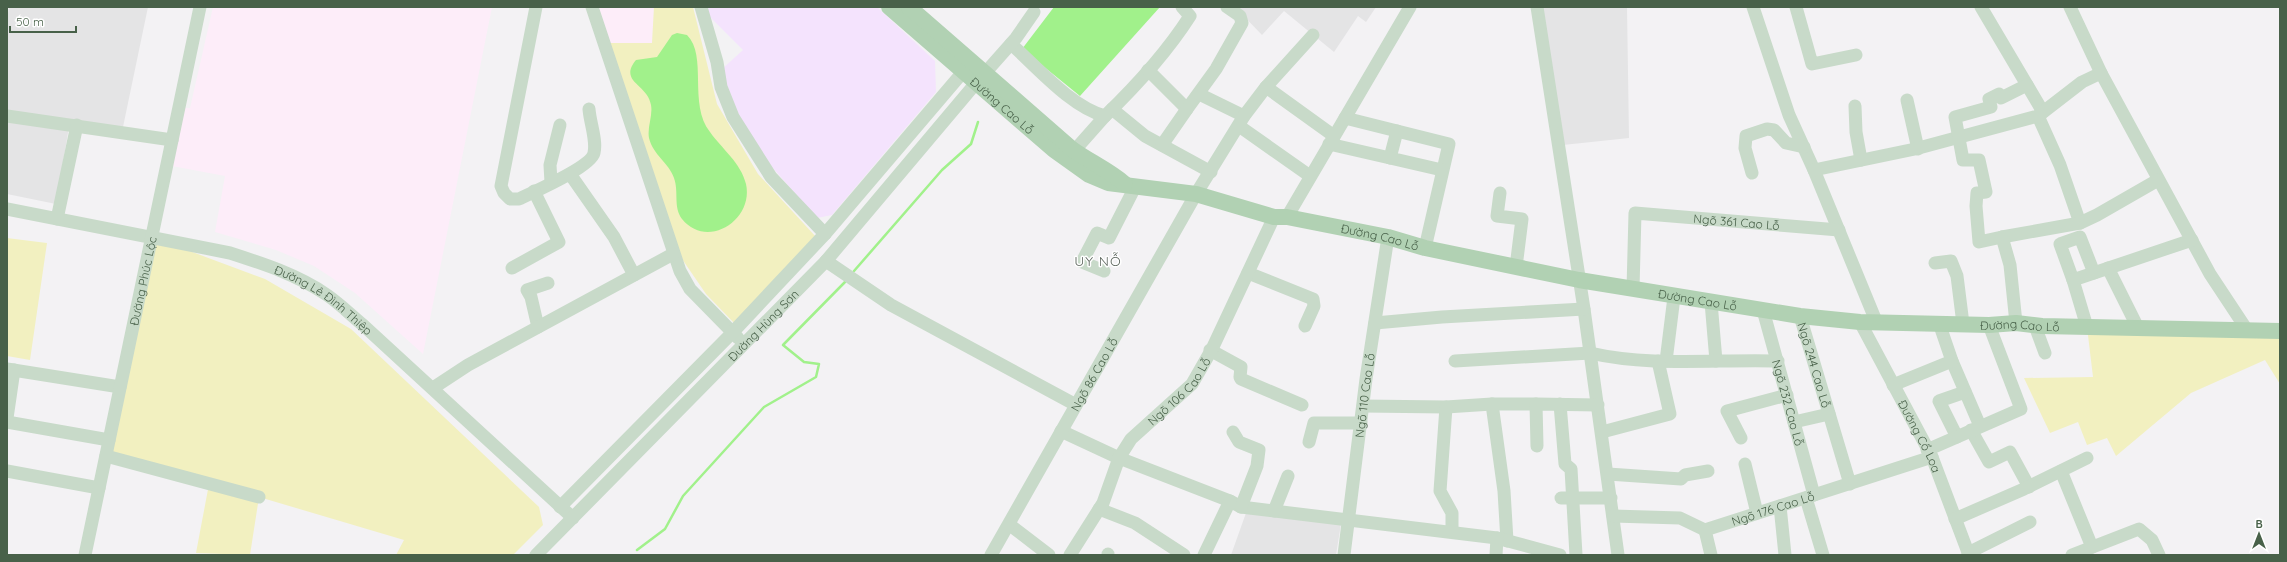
<svg xmlns="http://www.w3.org/2000/svg" width="2287" height="562" font-family="Quicksand,sans-serif">
  <style>
    .commercial { fill: #fdedf9 }
    .education { fill: #e4e4e5 }
    .medical { fill: #f4e3fd }
    .green { fill: #f2f0c0 }
    .water { fill: #a1f18b }
    .lines { fill: none; stroke-linecap: round; stroke-linejoin: round }
    .stream { stroke: #a1f18b; stroke-width: 2.5 }
    .minor { stroke: #c8dac9; stroke-width: 13 }
    .major { stroke: #b1d1b3; stroke-width: 16 }
    .labels { text-anchor: middle; dominant-baseline: central; stroke-width: 3; stroke-linejoin: round; paint-order: stroke }
    .street-label { font-size: 12px; fill: #486149; stroke: #fff }
    .quarter-label { font-size: 14px; letter-spacing: 1px; fill: #5e675f; stroke: #fff }
  </style>
  <rect width="100%" height="100%" fill="#f3f2f4"/>
  <path class="commercial" d="M213 7H492L423 354 355 293 314 266 276 250 215 232 225 176 172 166 185 108H190Z
    M596 7H654L652 43H607Z"/>
  <path class="education" d="M9 7H148L123 127 7 111V19Z
    M1235 7H1376L1366 22 1358 16 1334 52 1284 11 1262 35Z
    M1541 7H1627L1629 138 1563 145Z
    M7 119 69 127 56 204 7 194Z
    M1246 513 1341 524 1336 555H1231Z"/>
  <path class="medical" d="M706 7H877L935 61 936 92 832 215 817 218 764 158 741 123 721 70 743 50 707 14Z"/>
  <path class="green" d="M654 7H693L717 104 758 174 816 237 735 324 706 294 680 256 607 43H652Z
    M152 237 265 279 351 329 539 507 543 525 513 555H396L404 540 259 497 250 555 196 553 209 484 106 456Z
    M7 238 47 243 30 360 7 356Z
    M2087 327 2280 331V384L2265 360 2191 393 2116 456 2107 438 2087 445 2078 422 2050 433 2024 378 2093 377Z"/>
  <path class="water" d="M1054 7H1160L1080 96 1022 49Z
    M677 33 687 35C708 56 688 104 710 132 722 149 741 163 746 184 754 220 707 250 682 219 673 207 679 192 674 178 669 163 653 155 649 138 647 127 653 116 651 105 648 84 618 82 636 60L657 57 672 35Z"/>
  <g class="lines">
    <path class="stream" d="M854 271 942 170 971 144 978 122
      M637 550 665 529 683 496 764 407 816 377 819 364 804 362 783 345 845 282"/>
    <g class="minor">
      <path d="M536 7 501 186 504 193 510 199H519C533 192 591 167 594 153 597 140 590 123 589 109"/>
      <path d="M592 7 680 271 690 289 738 338"/>
      <path d="M701 7 717 62 721 87 733 117 771 177 825 234"/>
      <path d="M1537 7 1584 309 1618 555"/>
      <path d="M1753 7 1789 115 1814 170 1876 321"/>
      <path d="M1796 7 1812 64 1856 55"/>
      <path d="M1981 7 2043 112"/>
      <path d="M2070 7 2101 73"/>
      <path d="M1011 44C1037 67 1071 107 1105 116 1136 86 1167 52 1190 16L1182 7"/>
      <path d="M1148 70 1187 109 1216 69 1242 23 1240 16 1227 7"/>
      <path d="M985 73 1016 38 1034 12"/>
      <path d="M1266 87 1334 136"/>
      <path d="M1199 94 1244 116"/>
      <path d="M1907 100 1918 149"/>
      <path d="M1855 106 1856 132 1861 160"/>
      <path d="M1112 109 1145 136 1211 172"/>
      <path d="M7 116 172 140"/>
      <path d="M2038 116 2060 165 2080 223"/>
      <path d="M1345 118 1449 144 1425 248"/>
      <path d="M1239 126 1310 176"/>
      <path d="M1397 131 1390 158 1442 170"/>
      <path d="M1329 144 1390 158"/>
      <path d="M1162 145 1187 109"/>
      <path d="M1074 151 1105 116"/>
      <path d="M1814 170 1915 149 2038 116 2082 82 2101 73 2210 274 2247 330"/>
      <path d="M1752 173 1745 148 1746 136 1767 129 1774 130 1786 143 1804 147"/>
      <path d="M570 174 614 237 634 275"/>
      <path d="M551 182 550 165 560 125"/>
      <path d="M1500 193 1497 216 1522 219 1516 267"/>
      <path id="s1" d="M7 209 230 253C264 264 298 275 327 295 340 304 351 315 363 325L573 518"/>
      <path d="M1287 217 1410 7"/>
      <path d="M57 219 77 125"/>
      <path d="M2002 237 1979 242 1976 206 1977 193 1986 192 1979 160H1963L1955 117 1991 107 1989 99 1999 94 2001 98 2027 85"/>
      <path d="M826 261 891 305 1076 405"/>
      <path d="M1935 263 1951 261 1957 276 1963 324"/>
      <path d="M512 268 559 242 534 191"/>
      <path d="M2108 268 2138 328"/>
      <path d="M1104 271 1082 262 1097 233 1109 238 1135 187"/>
      <path d="M1248 273 1313 299 1314 306 1305 326"/>
      <path d="M2073 280 2060 244 2080 237 2094 273"/>
      <path id="s2" d="M1633 289 1635 213 1839 230"/>
      <path d="M1711 302 1716 361"/>
      <path id="s3" d="M1763 310 1814 495"/>
      <path id="s4" d="M1800 316 1850 484"/>
      <path id="s5" d="M1860 322 1932 457 1969 555"/>
      <path d="M1375 323 1442 317 1584 309"/>
      <path d="M2016 323 2010 265 2002 237 2080 223 2097 215 2158 180"/>
      <path d="M2035 326 2045 353"/>
      <path d="M538 327 531 297 527 290 548 283"/>
      <path d="M2087 327 2073 280 2192 240"/>
      <path d="M1210 350 1241 367 1240 377 1241 379 1302 405"/>
      <path d="M1455 361 1590 353C1651 367 1716 359 1778 361"/>
      <path d="M1666 361 1674 297"/>
      <path d="M1952 361 1980 426"/>
      <path d="M7 369 120 387"/>
      <path d="M1893 385 1952 361 1939 323"/>
      <path d="M433 388 468 365 673 254"/>
      <path d="M1492 404 1504 491 1507 541"/>
      <path d="M1560 404 1565 464 1571 469 1576 555"/>
      <path d="M1363 406 1446 407 1492 404H1536"/>
      <path d="M1446 407 1440 491 1452 513V531"/>
      <path d="M7 418 14 370"/>
      <path d="M7 422 109 440"/>
      <path d="M1794 422 1829 414"/>
      <path d="M1971 430 1989 462 2010 452 2029 487"/>
      <path d="M1061 431 1119 458 1230 501 1241 507 1497 538 1560 555"/>
      <path d="M1233 432 1239 442 1259 450 1257 466 1241 507"/>
      <path d="M1602 432 1670 414 1658 361"/>
      <path d="M1957 437 1939 401 1965 392"/>
      <path d="M1741 438 1727 411 1787 395"/>
      <path d="M1309 442 1314 423H1361"/>
      <path d="M1537 446 1536 404 1598 405"/>
      <path d="M1927 450 2021 409 1989 325"/>
      <path d="M106 456 259 497"/>
      <path d="M1745 464 1757 513"/>
      <path d="M7 471 99 488"/>
      <path d="M2061 471 2092 547"/>
      <path d="M1608 474 1681 479 1685 475 1708 471"/>
      <path d="M1561 498H1611"/>
      <path d="M1806 498 1823 555"/>
      <path d="M1780 506 1785 555"/>
      <path d="M560 507 733 332 825 234 963 72"/>
      <path d="M1099 509 1135 523 1184 555"/>
      <path d="M1274 511 1288 476"/>
      <path id="s6" d="M1613 516 1680 518 1705 530 1932 457"/>
      <path d="M1955 519 2024 489 2087 458"/>
      <path d="M1010 525 1049 555"/>
      <path d="M1705 530 1711 555"/>
      <path d="M1968 553 2030 522"/>
      <path id="s7" d="M85 555 200 7"/>
      <path id="s8" d="M536 555 826 261 976 83"/>
      <path id="s9" d="M991 555 1196 194 1244 116 1266 87 1313 35"/>
      <path id="s10" d="M1070 555 1103 503 1119 458 1131 439 1192 384 1212 349 1274 217"/>
      <path d="M1108 555V554"/>
      <path d="M1204 555 1230 501"/>
      <path id="s11" d="M1344 555 1366 379 1388 237"/>
      <path d="M1496 555 1497 538"/>
      <path d="M2072 555 2139 529 2152 540 2159 555"/>
    </g>
    <g class="major">
      <path id="s12" d="M889 7 1054 150 1089 175 1108 183 1196 194 1274 217H1287L1388 237 1425 248 1579 280 1800 316 1860 322 1989 325 2016 323 2042 326 2280 331"/>
      <path d="M909 7 1072 149C1090 162 1109 170 1125 184"/>
    </g>
  </g>
  <g class="labels">
    <g class="street-label">
      <text stroke="none"><textPath href="#s12" startOffset="150">Đường Cao Lỗ</textPath></text>
      <text stroke="none"><textPath href="#s2" startOffset="178">Ngõ 361 Cao Lỗ</textPath></text>
      <text stroke="none"><textPath href="#s12" startOffset="560">Đường Cao Lỗ</textPath></text>
      <text stroke="none"><textPath href="#s7" startOffset="280">Đường Phúc Lộc</textPath></text>
      <text stroke="none"><textPath href="#s12" startOffset="884">Đường Cao Lỗ</textPath></text>
      <text stroke="none"><textPath href="#s1" startOffset="333">Đường Lê Đình Thiệp</textPath></text>
      <text stroke="none"><textPath href="#s12" startOffset="1208">Đường Cao Lỗ</textPath></text>
      <text stroke="none"><textPath href="#s8" startOffset="323">Đường Hùng Sơn</textPath></text>
      <text stroke="none"><textPath href="#s4" startOffset="51">Ngõ 244 Cao Lỗ</textPath></text>
      <text stroke="none"><textPath href="#s9" startOffset="208">Ngõ 86 Cao Lỗ</textPath></text>
      <text stroke="none"><textPath href="#s10" startOffset="200">Ngõ 106 Cao Lỗ</textPath></text>
      <text stroke="none"><textPath href="#s11" startOffset="161">Ngõ 110 Cao Lỗ</textPath></text>
      <text stroke="none"><textPath href="#s3" startOffset="96">Ngõ 232 Cao Lỗ</textPath></text>
      <text stroke="none"><textPath href="#s5" startOffset="129">Đường Cổ Loa</textPath></text>
      <text stroke="none"><textPath href="#s6" startOffset="166">Ngõ 176 Cao Lỗ</textPath></text>
    </g>
    <g class="quarter-label">
      <text x="1098" y="261">UY NỖ</text>
    </g>
  </g>
  <rect width="2287" height="562" fill="none" stroke="#486149" stroke-width="16"/>
  <g transform="translate(2259 534)" stroke="#ffffff" stroke-width="3" paint-order="stroke">
  <path d="M0-3L7 15L0 10L-7 15Z" fill="#486149"/>
  <text y="-6" font-size="11" font-weight="bold" text-anchor="middle" fill="#486149">B</text>
  </g>
  <path d="M10 26v6h66v-6" fill="none" stroke="#486149" stroke-width="2"/>
  <text x="16" y="26" font-size="12" fill="#486149" stroke="#ffffff" stroke-width="3" paint-order="stroke">50 m</text>
</svg>
